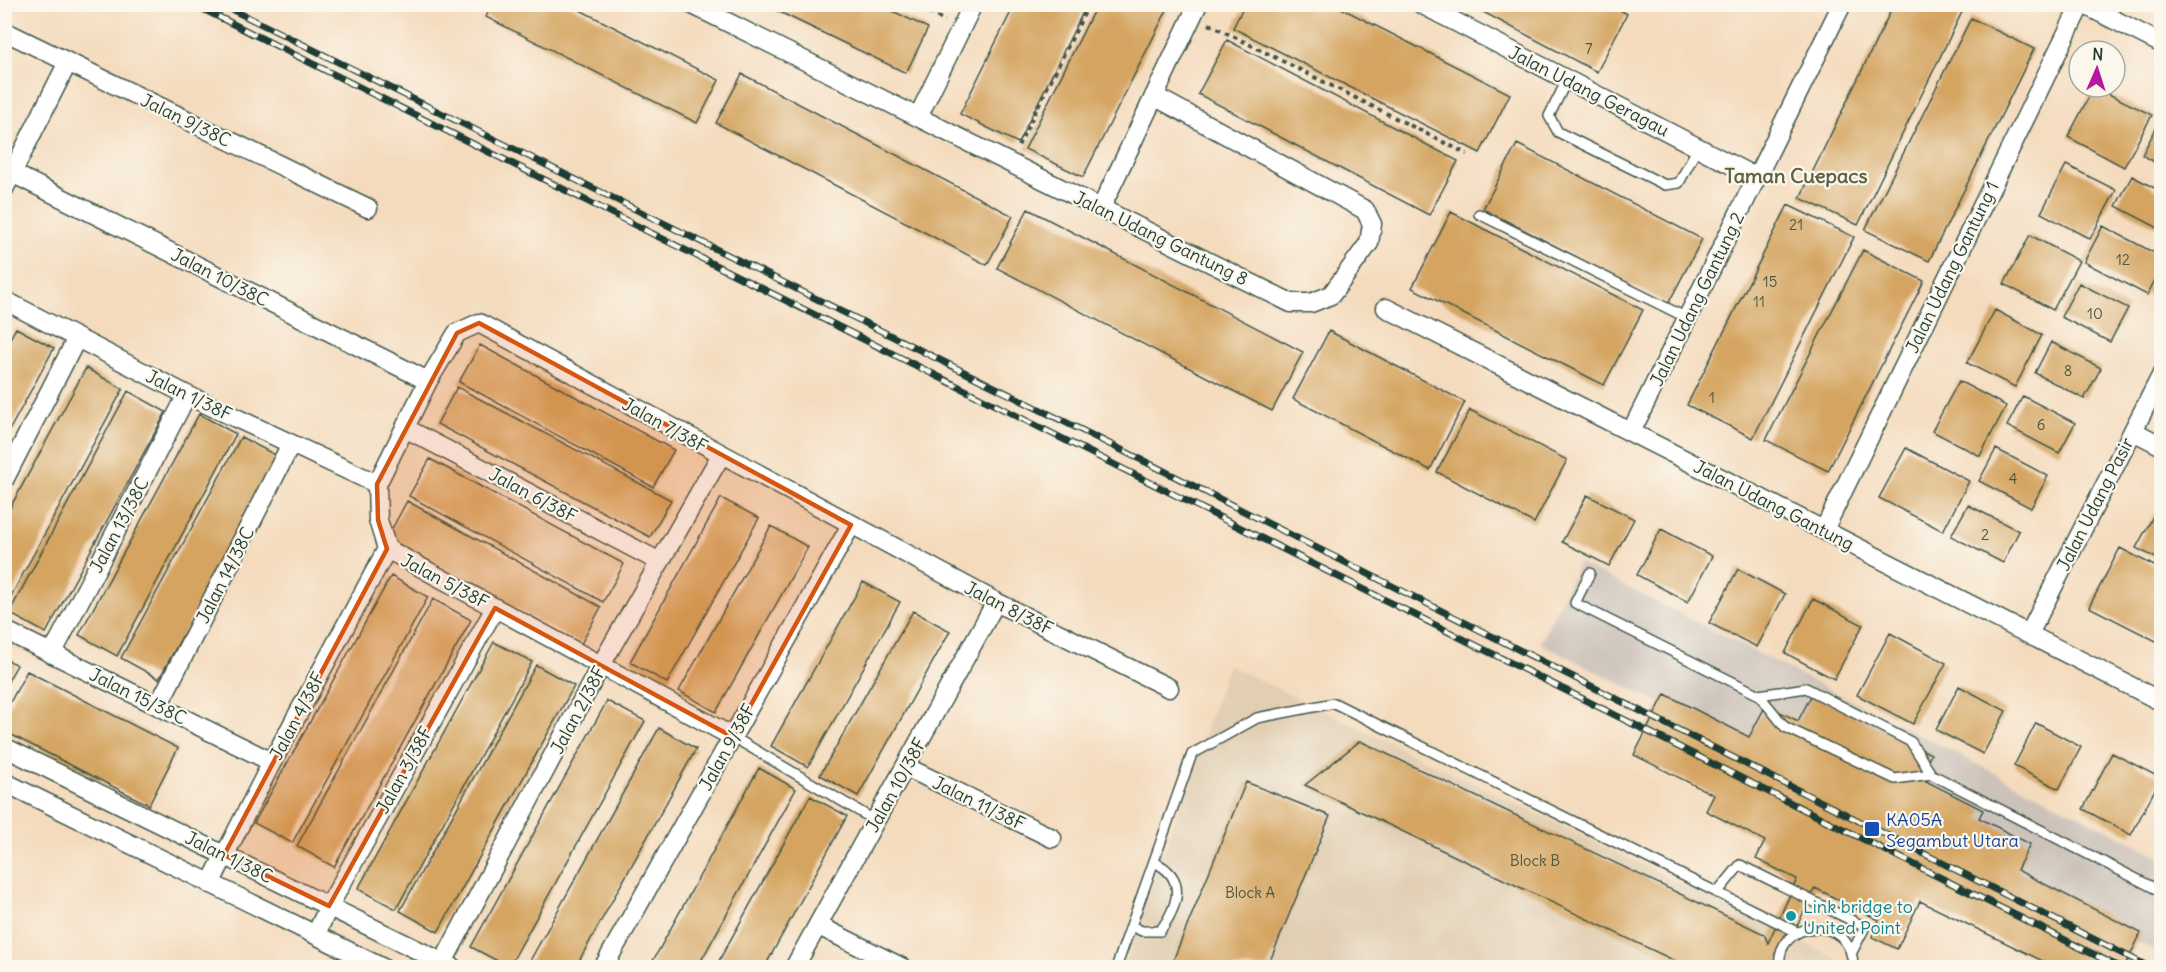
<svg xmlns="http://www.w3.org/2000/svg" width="2166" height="972" font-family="Delius,sans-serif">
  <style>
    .built { fill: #e1ceb3 }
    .industrial { fill: #ccc2b9 }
    .building { fill: #d4a460 }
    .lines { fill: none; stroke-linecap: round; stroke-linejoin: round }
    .service-casing { stroke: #3f5549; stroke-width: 12 }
    .minor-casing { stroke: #3f5549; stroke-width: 21 }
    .path { stroke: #3f5549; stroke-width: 4; stroke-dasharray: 4.5 4.5; stroke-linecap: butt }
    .service { stroke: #fff; stroke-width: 9 }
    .minor { stroke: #fff; stroke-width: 18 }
    .rail-casing { stroke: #1f3d34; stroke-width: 7 }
    .rail { stroke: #fbf7ec; stroke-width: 4.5; stroke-dasharray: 14; stroke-linecap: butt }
    .marked { fill: #d45610; fill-opacity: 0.2; stroke: #d45610; stroke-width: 4.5; stroke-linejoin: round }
    .transit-dot { fill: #1a4fb4; stroke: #fbf7ec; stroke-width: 2 }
    .culture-dot { fill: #0f9aa8; stroke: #fbf7ec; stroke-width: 2 }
    .labels { text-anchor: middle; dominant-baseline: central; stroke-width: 4.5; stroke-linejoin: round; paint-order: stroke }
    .number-label { font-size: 15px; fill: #4c573f }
    .street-label { font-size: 18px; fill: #1f3d34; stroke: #fbf7ec }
    .transit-label { font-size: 18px; fill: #164399; stroke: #fbf7ec; text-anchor: start }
    .culture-label { font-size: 18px; fill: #0d838f; stroke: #fbf7ec; text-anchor: start }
    .neighbourhood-label { font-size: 20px; font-weight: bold; fill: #5e6143; stroke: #fbf7ec }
  </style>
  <rect width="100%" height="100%" fill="#fbf7ec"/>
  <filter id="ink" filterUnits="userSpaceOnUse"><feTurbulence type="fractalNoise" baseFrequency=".0167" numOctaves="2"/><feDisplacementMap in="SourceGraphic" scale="12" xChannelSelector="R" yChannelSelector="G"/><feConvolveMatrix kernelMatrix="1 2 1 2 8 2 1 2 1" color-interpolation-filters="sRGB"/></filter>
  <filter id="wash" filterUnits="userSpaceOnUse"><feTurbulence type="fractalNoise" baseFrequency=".008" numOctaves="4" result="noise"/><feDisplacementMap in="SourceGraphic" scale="24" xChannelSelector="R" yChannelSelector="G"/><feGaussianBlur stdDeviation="1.35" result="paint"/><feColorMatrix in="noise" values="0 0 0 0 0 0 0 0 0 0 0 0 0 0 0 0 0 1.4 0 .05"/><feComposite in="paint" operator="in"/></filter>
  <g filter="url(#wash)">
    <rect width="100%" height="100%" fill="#f4dbbe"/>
    <path class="built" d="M1228 665 1839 960 1835 968H1123Z"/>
    <path class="industrial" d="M1579 563 2161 857V954L1540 643Z"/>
    <g id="blocks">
      <path class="building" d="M492 4H568L719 80 697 123 486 17Z
        M763 4H878L928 28 906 73Z
        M1015 4H1087L1018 143 960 114Z
        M1097 4H1170L1083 177 1025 149Z
        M1245 4H1333L1510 94 1480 153 1233 28Z
        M1468 4H1610L1627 14 1597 72Z
        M1894 4H1951L1963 10 1858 225 1800 198Z
        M1971 18 2034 49 1929 261 1865 230Z
        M1227 40 1458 161 1429 215 1198 94Z
        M742 74 1013 216 987 265 716 123Z
        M2094 87 2152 115 2124 167 2068 137Z
        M2162 117V166L2142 155Z
        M1517 144 1702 239 1668 304 1483 209Z
        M2066 165 2116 190 2090 239 2041 213Z
        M2132 176 2162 192V230L2116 206Z
        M1788 205 1854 237 1753 438 1687 405Z
        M1028 209 1303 352 1272 411 997 268Z
        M1451 212 1643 310 1604 385 1412 288Z
        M2103 226 2162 257V267L2147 295 2084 262Z
        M2030 235 2079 261 2053 310 2004 284Z
        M1863 250 1924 281 1828 471 1766 440Z
        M2079 283 2128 308 2110 342 2061 317Z
        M1995 310 2042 335 2015 387 1967 363Z
        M16 328 54 348 4 440V349Z
        M1329 331 1465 402 1430 470 1293 399Z
        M2051 342 2101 368 2084 399 2035 373Z
        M480 345 674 450 653 487 459 382Z
        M86 368 123 389 4 609V519Z
        M1959 381 2006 406 1980 456 1932 431Z
        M457 387 671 500 650 537 437 424Z
        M128 391 166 412 46 633 9 613Z
        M2023 396 2075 423 2059 453 2007 426Z
        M1470 410 1567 460 1534 523 1437 472Z
        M199 414 236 434 117 656 79 635Z
        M241 437 279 457 159 679 121 658Z
        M1906 448 1969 481 1943 531 1879 498Z
        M1996 449 2048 476 2031 508 1979 481Z
        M430 459 624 564 603 602 409 496Z
        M1587 495 1634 519 1609 566 1562 542Z
        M721 498 759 518 667 683 630 662Z
        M2162 500V561L2136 548Z
        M407 501 601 607 581 644 387 538Z
        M1968 505 2019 531 2003 563 1951 536Z
        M771 526 808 547 716 712 679 691Z
        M1661 529 1712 556 1688 602 1637 575Z
        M2120 548 2162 570V644L2089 607Z
        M1738 569 1785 594 1757 647 1709 623Z
        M391 576 428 597 292 843 254 823Z
        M863 582 900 602 808 767 771 746Z
        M433 599 471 620 334 867 297 846Z
        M1813 599 1863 625 1834 679 1785 653Z
        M913 611 950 631 858 796 820 775Z
        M1890 633 1946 663 1913 724 1857 695Z
        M494 642 532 662 396 909 358 889Z
        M4 658 17 665 4 688Z
        M536 665 574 686 438 932 400 911Z
        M27 671 178 748 149 805 4 731V714Z
        M1959 686 2006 711 1983 754 1936 730Z
        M1665 694 1749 737 1766 705 1798 721 1812 694 1931 754 1918 777 1983 810 1979 818 2030 844 2017 870 2141 933 2124 968H2057L1920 901 1897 949 1872 937 1879 920 1815 888 1777 968H1690L1305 785 1360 741 1764 934 1768 943 1797 879 1756 859 1765 841 1706 811 1714 795 1634 755Z
        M607 701 645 721 509 967 471 947Z
        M2036 723 2081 747 2059 789 2014 766Z
        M659 728 696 749 575 968H526Z
        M2112 753 2161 778 2131 835 2083 809Z
        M759 768 796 789 697 968H649Z
        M1246 782 1330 816 1267 968H1170Z
        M810 796 847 816 764 968H715Z"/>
    </g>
  </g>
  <g filter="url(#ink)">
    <use href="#blocks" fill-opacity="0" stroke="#3f5549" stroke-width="1.5"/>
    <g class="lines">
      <g class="service-casing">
        <path id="service" d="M1567 80 1549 116 1558 132 1665 185 1679 183 1698 147
          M1479 214 1687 318
          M1590 573 1575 603 1759 695 1785 727 1895 779 1931 774
          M1759 695 1806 688 1911 742 1931 774 2162 892
          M733 737 876 821
          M1717 893 1740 865 1865 927 1851 954
          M1131 926 1142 931H1160C1178 906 1188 878 1154 862
          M1116 968 1192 754 1257 718 1334 703 1797 932
          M1780 968C1773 919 1854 911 1853 968"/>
      </g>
      <g class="minor-casing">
        <path id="minor" d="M691 4 1291 303H1311L1331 295 1369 243 1372 224 1365 210 1154 96
          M1421 4 1757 178
          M2083 4 2162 44
          M4 31 368 208
          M918 117 973 4
          M4 169 428 381
          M4 189 68 62
          M1101 208 1198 4
          M4 300 187 395 377 484
          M1386 308 2162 702
          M405 428 660 562
          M2133 431 2162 446
          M1631 432 1842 4
          M4 480 77 338
          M1824 530 2081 4
          M4 630 272 762
          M2029 634 2162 374
          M52 654 187 395
          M158 706 291 444
          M733 737 387 549 378 520 377 484 428 381 457 333 479 323 996 602 1169 688
          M4 747 452 967
          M906 767 1052 838
          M4 782 383 968
          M210 884 272 762 387 549
          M819 926 903 968
          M316 934 329 906 495 608
          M440 968 601 665 721 455
          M603 968 851 525
          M794 968 996 602"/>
      </g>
      <path class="path" d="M913 4 945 21
        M1209 24 1467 154
        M1018 146 1089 4"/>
      <use href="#service" class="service"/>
      <use href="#minor" class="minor"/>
      <g class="rail-casing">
        <path id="rail" d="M193 4 2121 968
          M221 4 1160 469 2151 968"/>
      </g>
      <use href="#rail" class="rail"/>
    </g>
  </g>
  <path class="marked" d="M479 323 851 525 733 737 495 608 329 906 224 855 387 549 378 520 377 484 457 333Z"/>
  <rect class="transit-dot" x="1864" y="821" width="16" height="16" rx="3"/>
  <circle class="culture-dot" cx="1791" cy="916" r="6"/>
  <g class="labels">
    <g class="number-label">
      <text x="1589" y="48">7</text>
      <text x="1796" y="224">21</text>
      <text x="2123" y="259">12</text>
      <text x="1770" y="281">15</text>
      <text x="1759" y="301">11</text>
      <text x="2095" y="313">10</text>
      <text x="2068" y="370">8</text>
      <text x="1712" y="397">1</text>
      <text x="2041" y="424">6</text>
      <text x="2013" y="478">4</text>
      <text x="1985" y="534">2</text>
      <text x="1535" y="860">Block B</text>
      <text x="1250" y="892">Block A</text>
    </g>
    <g class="street-label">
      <text transform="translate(1589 91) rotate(27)">Jalan Udang Geragau</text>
      <text transform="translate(186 120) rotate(26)">Jalan 9/38C</text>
      <text transform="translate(1161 238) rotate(26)">Jalan Udang Gantung 8</text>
      <text transform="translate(1952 267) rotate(-64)">Jalan Udang Gantung 1</text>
      <text transform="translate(220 277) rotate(27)">Jalan 10/38C</text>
      <text transform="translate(1697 299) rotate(-64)">Jalan Udang Gantung 2</text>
      <text transform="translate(189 395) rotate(26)">Jalan 1/38F</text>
      <text transform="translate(665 425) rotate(29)">Jalan 7/38F</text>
      <text transform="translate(533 495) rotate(28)">Jalan 6/38F</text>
      <text transform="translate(2095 504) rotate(-63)">Jalan Udang Pasir</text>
      <text transform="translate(1774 505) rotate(27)">Jalan Udang Gantung</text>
      <text transform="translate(119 525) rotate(-62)">Jalan 13/38C</text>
      <text transform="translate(225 575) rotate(-63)">Jalan 14/38C</text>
      <text transform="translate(445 581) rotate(28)">Jalan 5/38F</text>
      <text transform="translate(1009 608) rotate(27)">Jalan 8/38F</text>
      <text transform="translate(138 696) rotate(26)">Jalan 15/38C</text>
      <text transform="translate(578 710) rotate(-62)">Jalan 2/38F</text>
      <text transform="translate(297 716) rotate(-62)">Jalan 4/38F</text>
      <text transform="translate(727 747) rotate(-61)">Jalan 9/38F</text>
      <text transform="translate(404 770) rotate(-61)">Jalan 3/38F</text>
      <text transform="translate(896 785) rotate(-61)">Jalan 10/38F</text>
      <text transform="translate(979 803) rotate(26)">Jalan 11/38F</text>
      <text transform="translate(229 857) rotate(26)">Jalan 1/38C</text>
    </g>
    <g class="transit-label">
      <text x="1886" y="819">KA05A<tspan x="1886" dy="21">Segambut Utara</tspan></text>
    </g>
    <g class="culture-label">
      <text x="1803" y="906">Link bridge to<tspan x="1803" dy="21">United Point</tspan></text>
    </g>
    <g class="neighbourhood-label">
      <text x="1796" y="175">Taman Cuepacs</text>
    </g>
  </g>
  <rect width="2166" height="972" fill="none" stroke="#fbf7ec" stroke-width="24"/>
  <g transform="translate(2097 69) rotate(3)"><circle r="28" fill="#fbf7ec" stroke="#a3ada2" stroke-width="1.5"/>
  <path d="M0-4.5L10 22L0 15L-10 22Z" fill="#b5179e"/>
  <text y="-9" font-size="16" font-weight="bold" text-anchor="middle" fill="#1f3d34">N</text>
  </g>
</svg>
